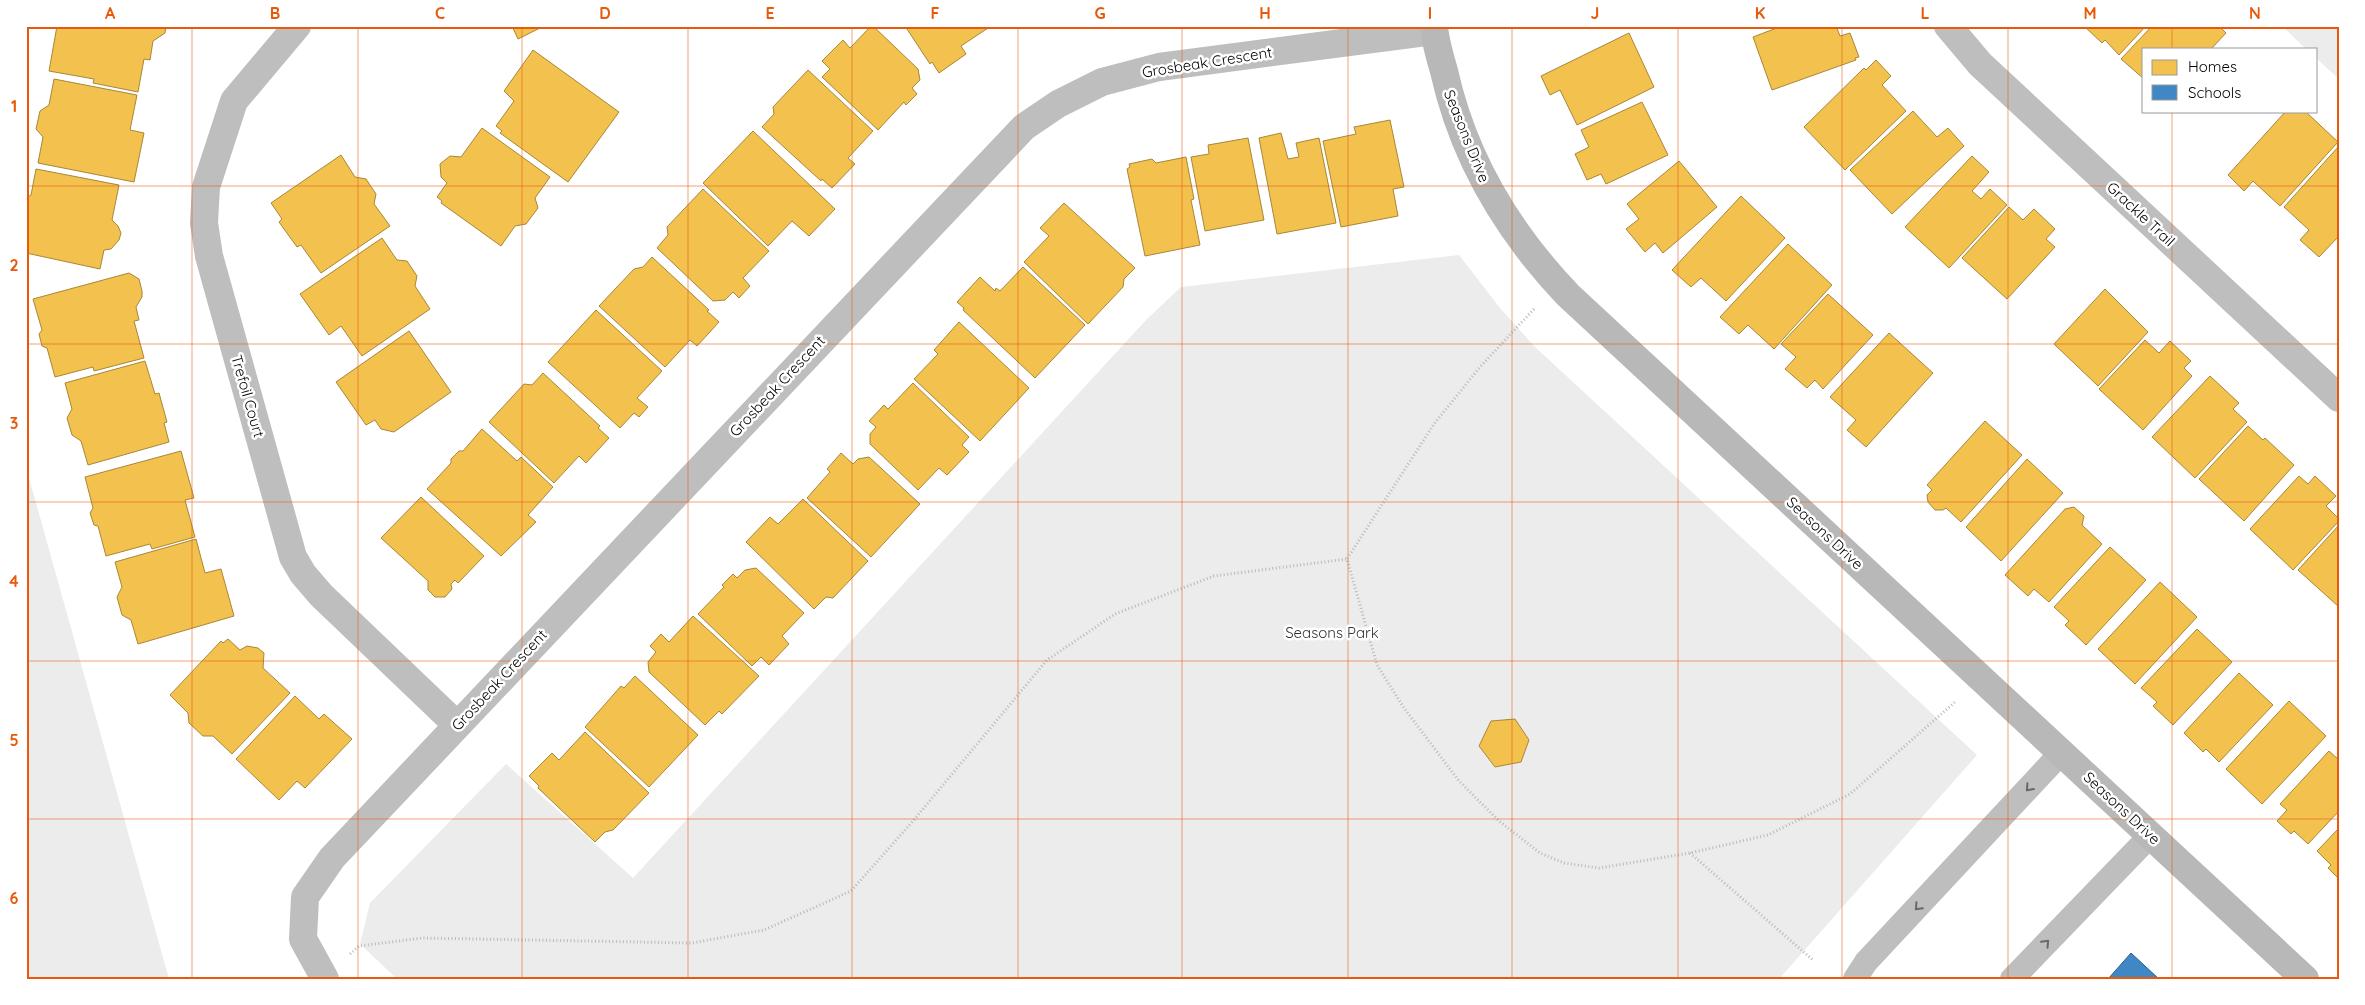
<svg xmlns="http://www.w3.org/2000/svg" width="2365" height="1005" font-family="Quicksand,sans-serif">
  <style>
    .green { fill: #ececec }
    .homes { fill: #f2c14e; stroke: #a98737 }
    .schools { fill: #3f88c5; stroke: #2c5f8a }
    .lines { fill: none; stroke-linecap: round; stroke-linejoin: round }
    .path { stroke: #b9b9b9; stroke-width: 3; stroke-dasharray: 1 2.5; stroke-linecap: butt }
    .lane { stroke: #bebebe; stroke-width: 24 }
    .street { stroke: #bebebe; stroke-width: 28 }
    .secondary { stroke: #b8b8b8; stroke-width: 28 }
    .oneway { stroke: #686868 }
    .grid { fill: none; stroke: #e8590c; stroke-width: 1; stroke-opacity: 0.55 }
    .labels { text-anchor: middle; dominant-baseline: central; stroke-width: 5; stroke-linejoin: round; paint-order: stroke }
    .street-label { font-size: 15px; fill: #000; stroke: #fff }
    .park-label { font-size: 15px; fill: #333; stroke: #fff }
    .neatline { fill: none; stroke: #e8590c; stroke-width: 2 }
    .grid-label { font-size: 16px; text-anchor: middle; font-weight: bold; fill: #e8590c }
  </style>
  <rect width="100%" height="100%" fill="#fff"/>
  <path class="green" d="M2282 26H2339V79L2316 58V49H2306Z
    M1459 255 1500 308 1534 346 1977 755 1779 979H397L360 944 370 903 506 764 633 878 1146 320 1181 287Z
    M26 467 169 979H26Z"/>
  <path class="homes" d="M57 26H166L165 33 153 41 150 60 144 59 138 92 93 83 94 79 49 71Z
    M512 26H544L518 39Z
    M871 26H873L918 69 920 80 912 88 917 94 906 105 904 102 878 130 822 77 830 69 822 61 843 40 850 48Z
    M905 26H991L961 46 966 54 939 73 932 62 930 64Z
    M1782 26H1836L1840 36 1850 33 1859 57 1855 58 1856 60 1772 90 1753 37Z
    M2084 26H2146L2119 55 2105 40 2102 43Z
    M2152 26H2219L2226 33 2211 49H2144V79L2121 59Z
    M1629 33 1654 87 1577 125 1560 90 1550 95 1541 76Z
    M533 50 619 112 568 182 500 133 502 131 496 126 514 101 504 91Z
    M1876 60 1891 76 1882 85 1906 111 1845 170 1804 127 1864 68 1866 70Z
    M808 70 873 131 848 158 855 164 832 188 822 179 821 181 762 127 774 114 773 107Z
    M54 79 137 95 130 130 144 133 134 182 38 163 43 137 36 129 40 111 49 105Z
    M1642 102 1668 155 1606 184 1601 174 1587 180 1575 154 1589 147 1581 130Z
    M1913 111 1937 137 1948 128 1964 146 1892 214 1850 170Z
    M2286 111H2305L2338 142 2280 206 2253 181 2244 191 2228 175Z
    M1390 120 1404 187 1393 189 1398 216 1341 227 1323 141 1356 134 1354 127Z
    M482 128 550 177 535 198 538 208 526 224 515 226 501 246 441 203 442 201 437 197 447 183 441 177 440 164 450 156 461 157Z
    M753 131 835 209 809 236 792 221 768 246 703 183Z
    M1281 133 1288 159 1299 157 1296 143 1319 138 1336 223 1277 234 1259 138Z
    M1248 138 1264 220 1205 231 1191 157 1209 154 1208 145Z
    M2339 146V236L2319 257 2300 240 2309 230 2284 207Z
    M341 155 355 177 366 179 376 194 374 204 390 226 321 273 301 245 297 247 279 222 282 219 271 203Z
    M1972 156 1989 172 1972 191 1981 199 1990 189 2007 205 1949 268 1905 227Z
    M1186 157 1194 199 1191 200 1200 245 1145 256 1127 169 1130 167 1129 164 1152 159 1156 163Z
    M1679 161 1717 207 1663 253 1655 243 1645 252 1626 229 1639 219 1627 204Z
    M36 169 119 185 112 220 118 226 121 233 119 240 111 249 104 250 100 269 26 253V198L31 195Z
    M703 189 769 251 743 278 750 286 739 298 733 292 725 300 713 301 657 248 668 235 667 227Z
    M1741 196 1785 238 1726 301 1701 278 1691 287 1672 270Z
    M1064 203 1135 268 1124 279 1123 287 1088 324 1024 262 1049 236 1040 228Z
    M2009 207 2023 220 2034 209 2055 229 2046 239 2055 247 2007 299 1962 258Z
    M382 238 397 260 407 261 417 276 415 286 430 309 362 356 341 326 329 335 300 294Z
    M1788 244 1832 285 1774 349 1748 325 1739 334 1720 317Z
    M652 257 709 310 707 311 719 322 697 346 690 340 665 367 599 306 634 269 643 267Z
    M1023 267 1085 325 1035 378 963 310 964 308 957 302 980 277 995 291 996 288 1000 291Z
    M129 273 139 279 142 291V297L136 307 139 320 134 321 144 358 94 371 93 367 55 377 47 348 42 346 39 334 42 330 33 299Z
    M2105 289 2148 332 2098 386 2054 344Z
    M1828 294 1873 335 1823 389 1815 380 1807 388 1785 369 1796 357 1781 344Z
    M596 310 662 371 637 398 648 407 639 417 634 413 620 428 548 362Z
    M959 322 1029 388 980 441 914 379 938 354 934 350Z
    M409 331 451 392 394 432 381 429 375 420 366 425 336 382Z
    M1889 333 1933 373 1866 447 1847 430 1856 420 1830 397Z
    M2145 340 2159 353 2170 341 2191 361 2184 368 2192 376 2143 430 2099 389Z
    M145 361 155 394 159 393 167 422 164 423 169 442 88 465 81 441 72 435 67 418 72 409 65 383Z
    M543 373 600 426 598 428 609 438 586 463 579 456 554 483 489 422 524 384 532 385Z
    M2210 376 2239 403 2233 409 2247 422 2195 478 2152 437Z
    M913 383 969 437 962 445 969 452 947 475 939 468 918 490 870 444V434L876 427 869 421 884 405 888 409Z
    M1985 421 2022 455 1961 522 1946 508 1943 510H1935L1928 502 1927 495 1932 490 1927 485Z
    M2248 426 2263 440 2265 438 2294 465 2244 521 2199 479Z
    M482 429 517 461 521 457 553 487 528 515 536 522 501 556 427 489 451 463V459L459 451H463Z
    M181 451 194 498 185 500 195 537 152 549 150 544 106 556 98 526 94 525 90 513 93 508 85 477Z
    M841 453 853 464 858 459 869 457 920 504 871 557 807 498 830 472 827 469Z
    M2027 459 2063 493 2001 561 1966 527Z
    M2299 476 2308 484 2315 476 2336 496 2326 506 2339 519V521L2293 570 2250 529Z
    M421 497 484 556 458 583 455 580 451 584 452 589 445 597H435L428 590V581L381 538Z
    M803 499 868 561 833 598 826 597 814 609 746 542 770 517 778 524Z
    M2074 507 2084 516 2082 525 2102 544 2049 602 2034 589 2028 596 2005 575 2065 509Z
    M2339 525V607L2298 570Z
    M196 539 205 573 221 569 234 616 138 644 131 620 122 615 117 597 122 587 115 562Z
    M2110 547 2146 580 2086 645 2065 625 2069 621 2054 607Z
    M756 568 804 613 782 636 789 644 769 665 761 657 752 666 698 614 724 587 722 585 733 574 737 578 745 570Z
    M2160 582 2197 617 2135 684 2098 649Z
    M693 616 759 676 722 714 719 711 705 725 649 672 648 662 656 652 650 646 661 634 669 642Z
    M2197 629 2232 662 2173 725 2153 706 2157 702 2141 688Z
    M228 639 240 650 247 646 258 648 264 653 263 668 290 693 232 754 213 736H203L189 723 188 713 170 695 221 641 223 643Z
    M2239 673 2273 705 2219 762 2206 749 2203 752 2184 733Z
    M635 676 698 735 649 787 585 727 621 686 624 688Z
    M295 696 319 719 324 714 352 739 305 788 297 781 279 800 236 759Z
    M2289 701 2326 736 2262 804 2226 769Z
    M1515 719 1529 740 1521 762 1495 767 1479 746 1491 721Z
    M585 732 649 793 613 830 605 832 595 842 538 788 539 786 529 776 552 753 559 760Z
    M2329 751 2339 760V811L2308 844 2294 831 2291 834 2277 821 2287 810 2280 804Z
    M2339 828V879L2328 868 2331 865 2317 851Z"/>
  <path class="schools" d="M2131 953 2159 979H2108Z"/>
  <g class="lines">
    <path class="path" d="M1534 309 1480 367 1434 424 1347 559 1377 665 1404 708 1459 781 1499 821 1540 853 1564 863 1599 868 1690 853 1768 835 1850 794 1955 702
      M1690 853 1814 961
      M350 954 359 946 422 938 692 943 764 930 851 891 913 821 1047 660 1115 614 1214 576 1347 559"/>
    <path class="lane" d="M1855 979 1866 962 2062 752
      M2012 979 2151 835"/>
    <path class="street" d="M297 26 234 101 206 187 204 223 209 256 293 557 303 574 321 595 457 725
      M1948 26 1980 64 2339 398
      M325 979 303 939 305 897 332 858 1024 127 1058 104 1102 82 1159 67 1434 31"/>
    <path class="secondary" d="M1434 26C1435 41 1440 57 1444 71 1463 157 1508 232 1568 295L2305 979"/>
  </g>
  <defs><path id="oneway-chevron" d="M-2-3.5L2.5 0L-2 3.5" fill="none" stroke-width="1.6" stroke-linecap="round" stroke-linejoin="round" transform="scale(1.25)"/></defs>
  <g class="oneway">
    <use href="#oneway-chevron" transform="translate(2029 788) rotate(132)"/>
    <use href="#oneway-chevron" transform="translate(1918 907) rotate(133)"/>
    <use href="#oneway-chevron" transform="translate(2046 943) rotate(-47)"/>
  </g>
  <path class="grid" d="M192 26V979M358 26V979M522 26V979M688 26V979M852 26V979M1018 26V979M1182 26V979M1348 26V979M1512 26V979M1678 26V979M1842 26V979M2008 26V979M2172 26V49M2172 111V979M26 186H2339M26 344H2339M26 502H2339M26 661H2339M26 819H2339"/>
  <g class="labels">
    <g class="street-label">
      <text transform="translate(1207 62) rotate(-9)">Grosbeak Crescent</text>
      <text transform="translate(1467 136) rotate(68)">Seasons Drive</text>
      <text transform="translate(2141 214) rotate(43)">Grackle Trail</text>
      <text transform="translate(777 386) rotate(-47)">Grosbeak Crescent</text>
      <text transform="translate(248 396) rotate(74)">Trefoil Court</text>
      <text transform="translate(1825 533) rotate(43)">Seasons Drive</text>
      <text transform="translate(499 680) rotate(-47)">Grosbeak Crescent</text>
      <text transform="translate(2122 808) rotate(43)">Seasons Drive</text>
    </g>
    <g class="park-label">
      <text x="1332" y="632">Seasons Park</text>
    </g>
  </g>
  <rect width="2365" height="1005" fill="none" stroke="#ffffff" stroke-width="55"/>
  <rect x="2142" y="48" width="175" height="65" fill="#ffffff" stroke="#999999"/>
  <rect x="2152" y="60" width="25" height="15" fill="#f2c14e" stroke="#999999"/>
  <text x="2188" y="72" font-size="15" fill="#000000">Homes</text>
  <rect x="2152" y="85" width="25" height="15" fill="#3f88c5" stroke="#999999"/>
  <text x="2188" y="98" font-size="15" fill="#000000">Schools</text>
  <rect x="28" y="28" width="2310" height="950" class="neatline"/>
  <g class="grid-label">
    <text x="110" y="19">A</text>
    <text x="275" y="19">B</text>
    <text x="440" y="19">C</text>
    <text x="605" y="19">D</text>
    <text x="770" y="19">E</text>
    <text x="935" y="19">F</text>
    <text x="1100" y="19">G</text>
    <text x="1265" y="19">H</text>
    <text x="1430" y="19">I</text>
    <text x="1595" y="19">J</text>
    <text x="1760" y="19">K</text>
    <text x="1925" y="19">L</text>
    <text x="2090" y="19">M</text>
    <text x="2255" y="19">N</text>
    <text x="14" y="112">1</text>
    <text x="14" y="271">2</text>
    <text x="14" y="429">3</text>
    <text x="14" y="587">4</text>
    <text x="14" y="746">5</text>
    <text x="14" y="904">6</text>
  </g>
</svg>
